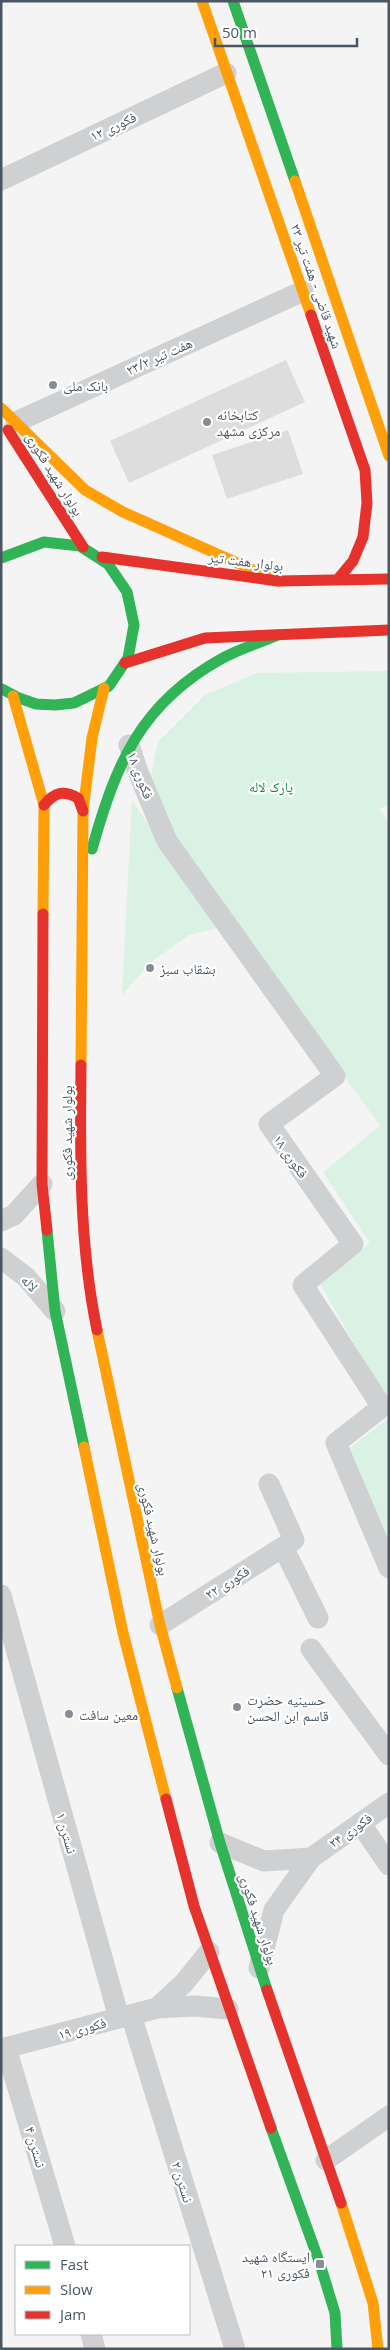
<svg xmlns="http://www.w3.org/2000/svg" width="390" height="2350" font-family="'Open Sans','Noto Naskh Arabic',sans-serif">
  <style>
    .green { fill: #d9f2e3 }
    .building { fill: #ddddde }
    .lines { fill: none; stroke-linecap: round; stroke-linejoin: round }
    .street { stroke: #ced0d2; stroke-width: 21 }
    .fast { stroke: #30b455; stroke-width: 11 }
    .slow { stroke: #ff9f0a; stroke-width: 11 }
    .jam { stroke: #e5322d; stroke-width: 11 }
    .poi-dot { fill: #868d94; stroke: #fff; stroke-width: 2 }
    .labels { text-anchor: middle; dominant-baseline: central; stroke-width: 4.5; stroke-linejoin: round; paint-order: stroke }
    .street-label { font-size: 14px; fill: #4a5661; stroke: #fff }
    .poi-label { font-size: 14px; fill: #4a5661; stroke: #fff; text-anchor: start }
    .park-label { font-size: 14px; fill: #17864f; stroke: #fff }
  </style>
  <rect width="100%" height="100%" fill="#f4f4f4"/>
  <path class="green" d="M389 671V805L379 809 389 823V1404L320 1284 370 1243 323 1172 380 1126 172 837 149 785 158 742 205 695 257 673Z
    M132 800 217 928 189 935 151 962 122 995Z
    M389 1418V1546L345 1451Z"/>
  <path class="building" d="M286 360 305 402 129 483 110 441Z
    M288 430 303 474 227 499 212 455Z"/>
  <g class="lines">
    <path class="street" d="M1 180 226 73
      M16 422 303 291
      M129 745 138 772 167 841 335 1076 269 1124 353 1244 303 1285 382 1407 336 1443 389 1568
      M1 1221 14 1215 42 1184
      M1 1258 26 1277 55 1311
      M283 1547 318 1618
      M1 1595 119 2018
      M160 1625 294 1540 269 1484
      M311 1649 389 1755
      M360 1823 389 1865
      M220 1843 264 1861 311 1858
      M259 1968 274 1910 311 1858 389 1803
      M157 2008 184 1983 209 1952
      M131 2015 235 2349
      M6 2048 65 2246
      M1 2049 157 2008 195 2006 228 2009
      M326 2160 389 2116
      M91 2334 95 2349"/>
    <path class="fast" d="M233 1 295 181
      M1 558 44 542 80 546 108 564 127 592 134 625 128 658 109 686 74 703 55 705 36 704 19 698 2 689
      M92 849C116 764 140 704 221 659 239 649 259 643 278 635
      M47 1230 55 1311 84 1447
      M177 1688 220 1843 267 1990
      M271 2128 320 2264 335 2313 337 2349"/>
    <path class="slow" d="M202 1 311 315
      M295 181 389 456
      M1 408 85 490 123 512 278 581
      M13 696 44 805 43 914
      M81 1065 83 811 92 738 104 688
      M97 1330 160 1625 177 1688
      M84 1447 123 1633 166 1799
      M341 2203 373 2303 378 2349"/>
    <path class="jam" d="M311 315 365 470 367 503 363 537 353 561 338 579
      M8 430 83 547
      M102 557 278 581 389 579
      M125 663 205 638 389 630
      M44 805C55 792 63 790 78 798L83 811
      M43 914 42 1184 47 1230
      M81 1065C80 1153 79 1243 97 1330
      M166 1799 194 1906 271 2128
      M267 1990 341 2203"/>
  </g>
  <g class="poi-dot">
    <circle cx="53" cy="385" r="5"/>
    <circle cx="207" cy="422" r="5"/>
    <circle cx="150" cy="968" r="5"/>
    <circle cx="237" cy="1707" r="5"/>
    <circle cx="69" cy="1714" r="5"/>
    <rect x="315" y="2259" width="10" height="10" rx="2.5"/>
  </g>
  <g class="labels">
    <g class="street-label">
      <text transform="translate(113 126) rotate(-25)">فکوری ۱۲</text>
      <text transform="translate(317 286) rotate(71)">شهید قاضی - هفت تیر ۲۳</text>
      <text transform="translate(159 356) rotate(-24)">هفت تیر ۲۳/۲</text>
      <text transform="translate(55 474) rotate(58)">بولوار شهید فکوری</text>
      <text transform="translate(246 561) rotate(7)">بولوار هفت تیر</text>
      <text transform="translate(141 775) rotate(69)">فکوری ١٨</text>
      <text transform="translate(66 1133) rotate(-90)">بولوار شهید فکوری</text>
      <text transform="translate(291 1156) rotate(55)">فکوری ١٨</text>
      <text transform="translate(30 1283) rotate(46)">لاله</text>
      <text transform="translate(154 1529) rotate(77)">بولوار شهید فکوری</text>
      <text transform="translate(227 1582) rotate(-32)">فکوری ۲۲</text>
      <text transform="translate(350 1830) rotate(-35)">فکوری ۲۴</text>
      <text transform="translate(67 1833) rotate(74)">نسترن ۱</text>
      <text transform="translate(259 1919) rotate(72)">بولوار شهید فکوری</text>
      <text transform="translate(82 2028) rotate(-15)">فکوری ۱۹</text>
      <text transform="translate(36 2147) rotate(74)">نسترن ۴</text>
      <text transform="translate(183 2182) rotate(73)">نسترن ۲</text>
    </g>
    <g class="poi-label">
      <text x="63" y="385">بانک ملی</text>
      <text x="217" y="414">کتابخانه<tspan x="217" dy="16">مرکزی مشهد</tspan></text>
      <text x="160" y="968">بشقاب سبز</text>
      <text x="247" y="1699">حسینیه حضرت<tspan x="247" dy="16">قاسم ابن الحسن</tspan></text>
      <text x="79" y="1714">معین سافت</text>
      <text x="310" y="2256" text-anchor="end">ایستگاه شهید<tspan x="310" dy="16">فکوری ۲۱</tspan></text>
    </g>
    <g class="park-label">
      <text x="271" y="786">پارک لاله</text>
    </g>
  </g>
  <rect width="390" height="2350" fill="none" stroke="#4a5661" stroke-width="5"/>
  <rect x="15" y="2245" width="175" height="90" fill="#ffffff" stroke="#b7bbc0"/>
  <rect x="25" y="2261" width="25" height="8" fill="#30b455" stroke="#b7bbc0"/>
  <text x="60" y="2270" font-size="15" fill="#4a5661">Fast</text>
  <rect x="25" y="2286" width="25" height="8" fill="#ff9f0a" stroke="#b7bbc0"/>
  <text x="60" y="2295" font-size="15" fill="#4a5661">Slow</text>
  <rect x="25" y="2311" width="25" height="8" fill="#e5322d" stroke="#b7bbc0"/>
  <text x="60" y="2320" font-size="15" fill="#4a5661">Jam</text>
  <path d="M215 38v8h142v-8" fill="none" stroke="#4a5661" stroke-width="2.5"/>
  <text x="222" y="38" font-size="15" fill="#4a5661" stroke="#ffffff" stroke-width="4" paint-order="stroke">50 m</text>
</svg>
